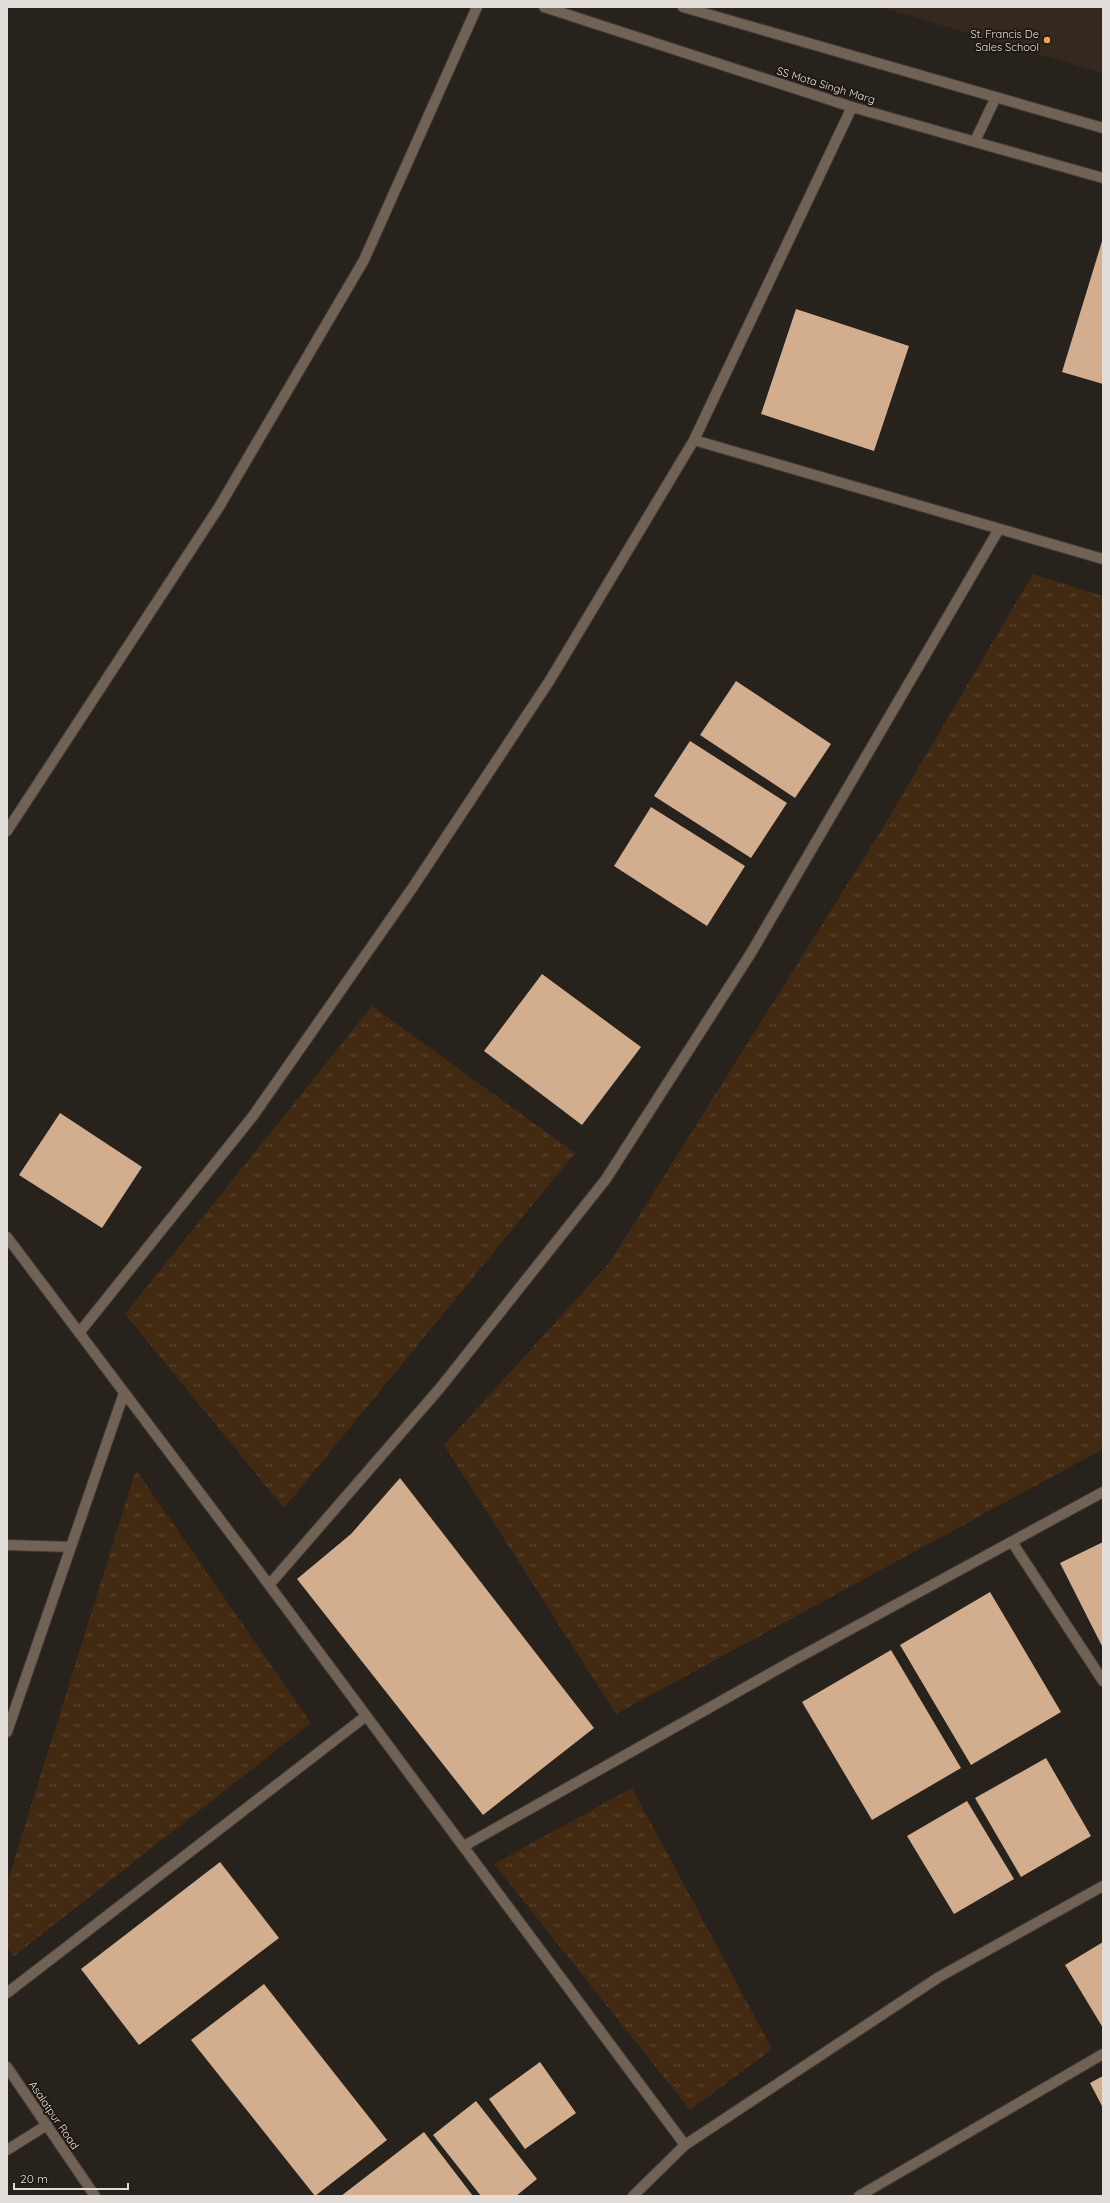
<svg xmlns="http://www.w3.org/2000/svg" width="1110" height="2203" font-family="Quicksand,sans-serif">
  <style>
    .built { fill: #35291f }
    .park { fill: url(#park-tufts) }
    .building { fill: #d2ae8e }
    .lines { fill: none; stroke-linecap: round; stroke-linejoin: round }
    .minor-casing { stroke: #423c36; stroke-width: 12 }
    .tertiary-casing { stroke: #423c36; stroke-width: 12 }
    .minor { stroke: #716256; stroke-width: 10 }
    .tertiary { stroke: #716256; stroke-width: 10 }
    .poi-dot { fill: #f6a248; stroke: #1f1813; stroke-width: 1.5 }
    .labels { text-anchor: middle; dominant-baseline: central; stroke-width: 4; stroke-linejoin: round; paint-order: stroke }
    .poi-label { font-size: 11px; fill: #e2ddd9; stroke: #1f1813; text-anchor: end }
    .street-label { font-size: 11px; fill: #e2ddd9; stroke: #1f1813 }
  </style>
  <defs>
    <pattern id="park-tufts" width="24" height="20" patternUnits="userSpaceOnUse"><rect width="24" height="20" fill="#422a12"/><path d="M3 7l-1-3M5 7V3M7 7l1-3M15 17l-1-3M17 17v-4M19 17l1-3" fill="none" stroke="#5d4834"/></pattern>
  </defs>
  <rect width="100%" height="100%" fill="#28221c"/>
  <path class="built" d="M880 7H1103V73Z"/>
  <path class="park" d="M1033 574 1103 596V1449L616 1714 444 1445 610 1262 884 826Z
    M372 1006 575 1153 284 1508 125 1314Z
    M136 1470 311 1723 14 1956 7 1948V1883Z
    M632 1788 772 2049 690 2110 494 1864Z"/>
  <path class="building" d="M1103 238V384L1062 372Z
    M796 309 909 346 874 451 761 414Z
    M736 681 831 744 795 798 700 735Z
    M690 741 787 803 751 858 654 796Z
    M651 807 745 866 707 926 614 866Z
    M542 974 641 1047 582 1125 484 1051Z
    M60 1113 142 1167 102 1228 19 1175Z
    M400 1478 594 1728 483 1815 297 1579 351 1534Z
    M1103 1542V1648L1060 1563Z
    M990 1592 1061 1712 971 1765 900 1645Z
    M891 1650 961 1768 872 1820 802 1702Z
    M1046 1758 1091 1836 1021 1877 975 1798Z
    M967 1801 1014 1879 954 1914 907 1836Z
    M220 1862 279 1938 139 2045 81 1969Z
    M1103 1942V2028L1065 1965Z
    M264 1984 387 2140 315 2196 191 2040Z
    M540 2062 576 2113 525 2149 489 2099Z
    M1103 2076V2108L1090 2083Z
    M476 2101 537 2179 516 2196H481L433 2135Z
    M424 2132 473 2196H341Z"/>
  <g class="lines">
    <g class="minor-casing">
      <path id="minor" d="M694 440 1103 559
        M7 831 219 507 364 260 477 7
        M7 1237 255 1566 685 2145
        M79 1333 253 1116 413 887 550 680 694 440 852 107
        M1012 1542 1103 1681
        M7 1545 71 1547
        M269 1585 440 1388 606 1179 751 953 999 529
        M7 1732 124 1393
        M464 1846 794 1660 1103 1492
        M7 1993 366 1716
        M7 2067 95 2196
        M7 2150 47 2125
        M633 2196 685 2145 939 1977 1103 1886
        M859 2196 1103 2054"/>
    </g>
    <g class="tertiary-casing">
      <path id="tertiary" d="M544 7 852 107 1103 178
        M683 7 1103 128
        M975 141 996 97"/>
    </g>
    <use href="#minor" class="minor"/>
    <use href="#tertiary" class="tertiary"/>
  </g>
  <circle class="poi-dot" cx="1047" cy="40" r="4"/>
  <g class="labels">
    <g class="poi-label">
      <text x="1039" y="34">St. Francis De<tspan x="1039" dy="13">Sales School</tspan></text>
    </g>
    <g class="street-label">
      <text transform="translate(826 85) rotate(17)">SS Mota Singh Marg</text>
      <text transform="translate(54 2115) rotate(56)">Asalatpur Road</text>
    </g>
  </g>
  <rect width="1110" height="2203" fill="none" stroke="#e2ddd9" stroke-width="16"/>
  <path d="M14 2183v6h114v-6" fill="none" stroke="#e2ddd9" stroke-width="2"/>
  <text x="20" y="2183" font-size="12" fill="#e2ddd9" stroke="#1f1813" stroke-width="3" paint-order="stroke">20 m</text>
</svg>
